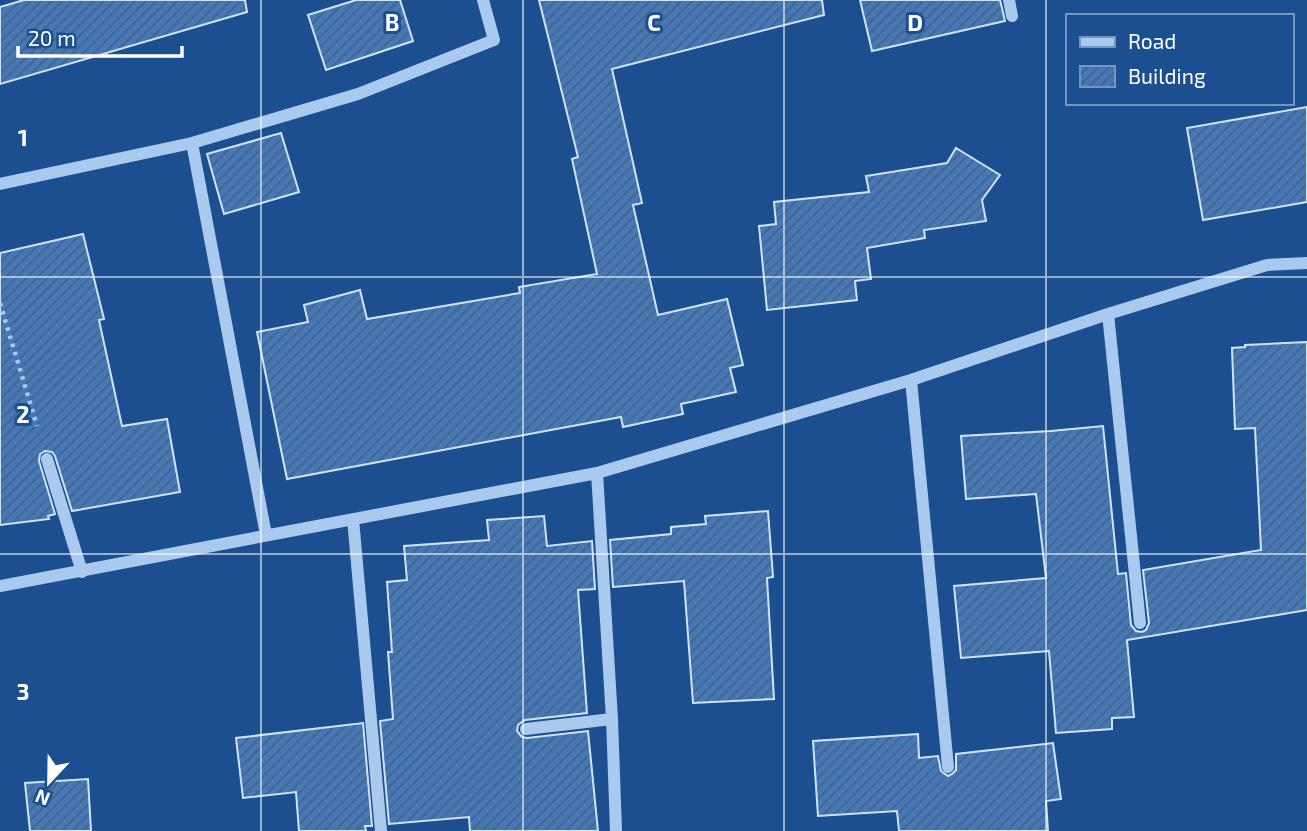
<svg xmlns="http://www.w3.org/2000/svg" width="1307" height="831" font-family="'Exo 2',sans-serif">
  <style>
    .building { fill: url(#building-hatch); stroke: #cfe3fa; stroke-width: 2 }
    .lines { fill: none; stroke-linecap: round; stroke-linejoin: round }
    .path { stroke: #a9c9ee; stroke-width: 4.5; stroke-dasharray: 3.5 5; stroke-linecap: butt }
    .minor { stroke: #a9c9ee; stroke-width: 12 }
    .grid { fill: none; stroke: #fff; stroke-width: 2; stroke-opacity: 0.55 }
    .grid-label { font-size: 23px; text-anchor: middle; font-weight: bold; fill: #fff; stroke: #1b4f8f; stroke-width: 6; stroke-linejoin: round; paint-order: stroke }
  </style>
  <defs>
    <pattern id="building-hatch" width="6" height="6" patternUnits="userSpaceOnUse" patternTransform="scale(1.75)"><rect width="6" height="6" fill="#4478b7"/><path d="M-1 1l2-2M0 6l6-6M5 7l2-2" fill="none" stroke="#486282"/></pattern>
  </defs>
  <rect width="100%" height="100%" fill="#1b4f8f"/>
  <path class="building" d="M24 0H245L247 12 0 84V7Z
    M356 0H400L413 41 326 70 308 15Z
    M539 0H822L824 15 612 69 642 203 633 205 658 315 727 299 743 365 730 368 736 392 681 404 683 414 623 427 621 417 287 479 257 332 308 322 304 305 360 290 367 319 520 293 519 287 597 274 572 159 578 157Z
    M860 0H1000L1005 21 872 51Z
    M1307 107V202L1203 220 1187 128Z
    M281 133 299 192 224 214 207 154Z
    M956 148 1000 175 982 200 986 221 924 230 925 238 867 248 871 279 855 281 857 300 767 310 759 226 776 224 774 202 869 192 866 176 947 163Z
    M83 234 104 319 99 320 122 426 167 419 180 492 72 511 55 456 52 452 45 451 40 454 39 461 55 514 48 516 49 519 0 525V253Z
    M1307 342V610L1127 640 1134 717 1112 718V729L1056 733 1049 651 961 658 954 586 1046 578 1036 494 966 499 961 436 1051 431 1103 426 1118 574 1126 573 1131 625 1136 631 1142 632 1146 630 1149 623 1143 570 1261 550 1255 428 1235 429 1232 348 1245 347V345Z
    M768 511 773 577 767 578 774 699 693 703 684 581 613 587 610 540 671 534V527L706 524 705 516Z
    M544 516 547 546 592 541 595 589 578 590 587 713 525 720 518 725 517 731 522 737 527 738 588 731 598 831H470L469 817 389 824 380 721 393 719 388 652H392L387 582 407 580 404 546 489 540 487 520Z
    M363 723 372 826H365L366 831H299L296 792 243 798 236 738Z
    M918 734 919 758 938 756 941 771 948 776 952 774 956 770V754L1053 743 1061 799 1046 801 1048 831H899L897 811 818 816 813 741Z
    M88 779 91 831H30L25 783Z"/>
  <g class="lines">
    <path class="path" d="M0 303 37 426"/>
    <path class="minor" d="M1009 0 1012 16
      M192 143 358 94 494 40 483 0
      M0 184 192 143 266 535
      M1108 314 1140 623
      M911 380 948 767
      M47 459 82 572
      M597 473 612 719 616 831
      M353 519 381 831
      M0 586 597 473 911 380 1108 314 1267 265 1307 263
      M526 729 612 719"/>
  </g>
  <path class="grid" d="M261 0V831M523 0V831M784 0V831M1046 0V831M0 277H1307M0 554H1307"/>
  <g class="grid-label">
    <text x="392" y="31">B</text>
    <text x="654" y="31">C</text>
    <text x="915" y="31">D</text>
    <text x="23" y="146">1</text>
    <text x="23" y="423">2</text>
    <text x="23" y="700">3</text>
  </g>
  <rect x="1066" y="14" width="228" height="91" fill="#1b4f8f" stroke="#7695bc" stroke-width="2"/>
  <rect x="1080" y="37" width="35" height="10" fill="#a9c9ee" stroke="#7695bc" stroke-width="2"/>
  <text x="1128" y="49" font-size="21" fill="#ffffff">Road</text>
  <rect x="1080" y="66" width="35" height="21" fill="url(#building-hatch)" stroke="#7695bc" stroke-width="2"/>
  <text x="1128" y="84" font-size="21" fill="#ffffff">Building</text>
  <g transform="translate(49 782) rotate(202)" stroke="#1b4f8f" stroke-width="5" paint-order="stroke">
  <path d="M0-5L12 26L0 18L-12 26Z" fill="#ffffff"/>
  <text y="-10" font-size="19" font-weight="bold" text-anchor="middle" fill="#ffffff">N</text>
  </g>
  <path d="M18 46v10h164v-10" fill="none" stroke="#ffffff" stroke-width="3.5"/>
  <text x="28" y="46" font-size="21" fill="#ffffff" stroke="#1b4f8f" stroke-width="5" paint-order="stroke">20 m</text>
</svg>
